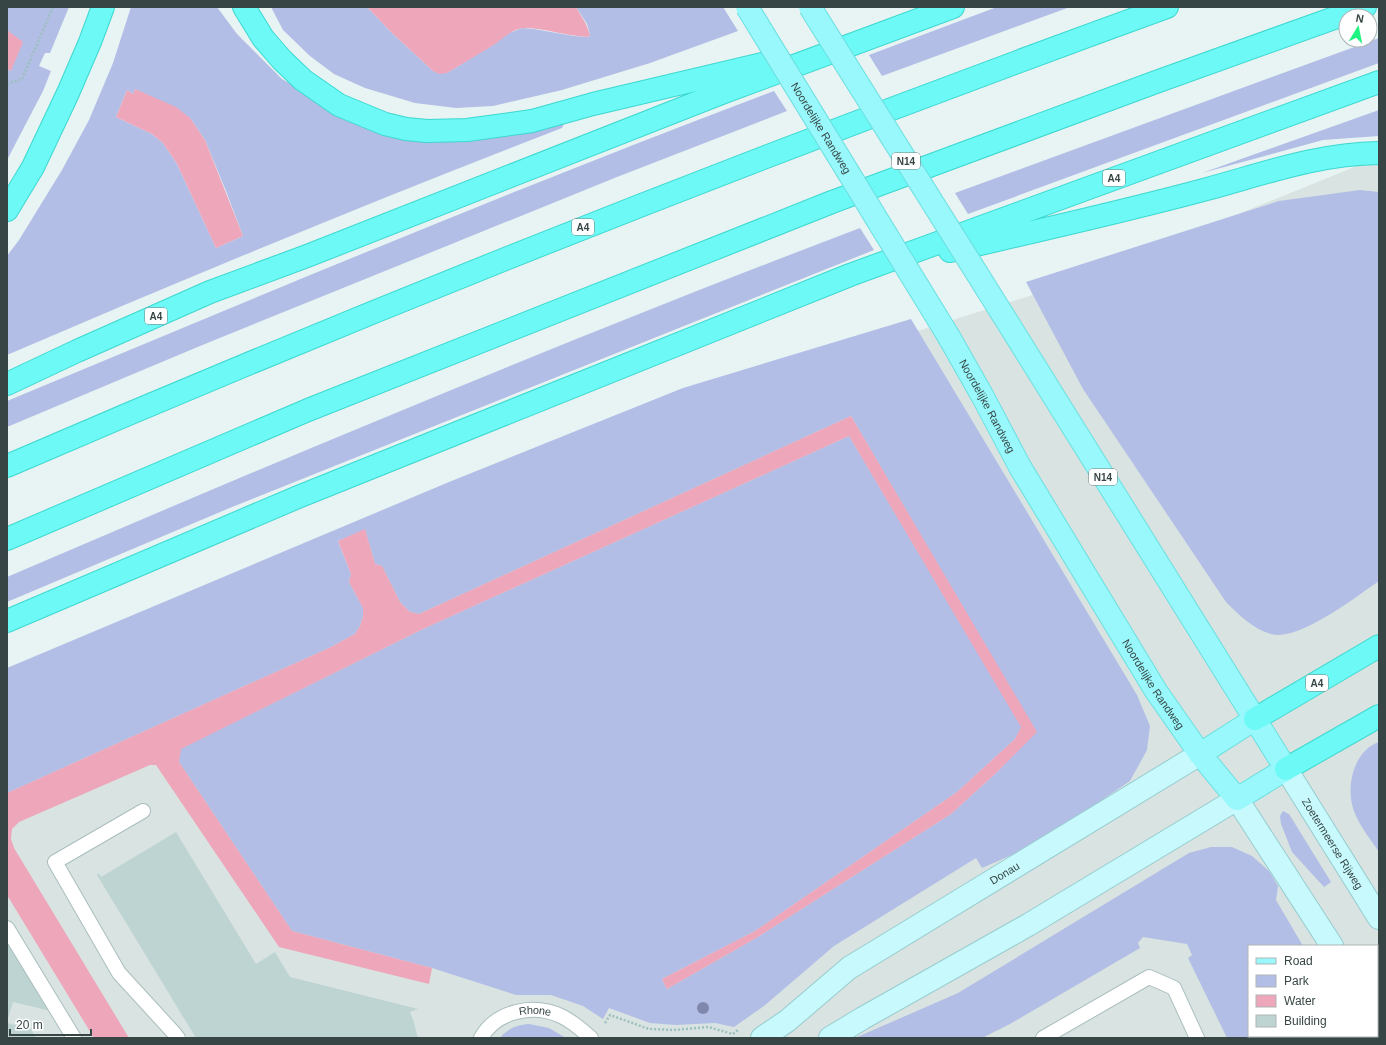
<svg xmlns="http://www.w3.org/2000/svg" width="1386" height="1045" font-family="Helvetica,sans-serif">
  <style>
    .industrial { fill: #d9e3e1; fill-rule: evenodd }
    .green { fill: #b2bee6; fill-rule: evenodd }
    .water { fill: #eea6ba }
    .building { fill: #bdd4d3 }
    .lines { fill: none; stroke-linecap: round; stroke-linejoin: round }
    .lane-casing { stroke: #aabebe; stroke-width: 16 }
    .secondary-casing { stroke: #96cccf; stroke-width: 24 }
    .primary-casing { stroke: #69dfe0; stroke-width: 24 }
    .highway-casing { stroke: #3dd8cf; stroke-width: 24 }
    .path { stroke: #9cc0be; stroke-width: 2.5; stroke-dasharray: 2 2; stroke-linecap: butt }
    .lane { stroke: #fff; stroke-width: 14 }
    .secondary { stroke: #c8f9fd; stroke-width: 22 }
    .primary { stroke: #99f8fb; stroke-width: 22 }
    .highway { stroke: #6df9f6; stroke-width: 22 }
    .primary-bridge-casing { stroke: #69dfe0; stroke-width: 24; stroke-linecap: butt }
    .primary-bridge { stroke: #99f8fb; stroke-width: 22 }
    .tree { fill: #8188ae }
    .labels { text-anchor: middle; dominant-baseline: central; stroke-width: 3; stroke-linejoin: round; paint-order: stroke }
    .shield { fill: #fff; stroke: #737e7d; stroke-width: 1 }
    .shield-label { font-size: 10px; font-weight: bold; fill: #374645 }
    .street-label { font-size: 11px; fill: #374645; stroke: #fff }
  </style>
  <rect width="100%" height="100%" fill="#e8f3f3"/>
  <path class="industrial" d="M1379 157V1038H7V709L908 334 1058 287ZM1249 946H1377V1036H1249Z"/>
  <path class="green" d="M7 7H69L50 53H45L39 66 51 71 43 91 7 160V69L11 71 15 37 7 30Z
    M131 7H217L237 34 282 79 304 92 384 130 566 119 562 128C375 200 191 276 7 355V256L19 240 62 170 89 120 113 63ZM135 89 190 118 205 140 226 191 243 236 216 248 177 164 163 143 152 134 116 117 127 90 133 94Z
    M271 7H367L392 33 433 71 447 73 493 45 509 33 522 28 534 29 574 36 588 37 590 35 587 24 576 7H723L738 31 650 63 562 90 493 106 456 108 415 103 365 88 334 74 310 56 283 30Z
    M997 7H1070L882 76 869 55Z
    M1379 38V63L968 214 955 193Z
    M774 91 787 111 617 177 200 346 7 427V401C262 295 516 188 774 91Z
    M1379 110V136L1323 140 1202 173Z
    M1360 190 1379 192V581C1357 596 1298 642 1271 634 1253 629 1239 615 1226 602L1083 389 1026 282 1279 201Z
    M860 228 874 250 232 507 7 602V577C289 456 573 337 860 228Z
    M911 319 1137 695 1150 726 1147 750 1130 781 1037 844 982 868 976 858 834 946 764 1006 734 1027 715 1023 676 1025 650 1023 609 1008 603 1019 583 1006 551 995H516L432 968 292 931 179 762 180 749 423 629 849 436 1022 727 1015 739 957 792 755 931 662 979 667 989 756 938 951 814 995 774 1036 732 851 416 419 614 410 612 400 602 382 566 375 564 365 530 338 541 351 574 349 582 363 608V616L360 626 355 634 329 648 7 793V668L449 482 683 388Z
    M1379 742V852C1371 840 1362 829 1356 816 1344 792 1352 751 1379 742Z
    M1283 811 1289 814 1331 882 1324 887 1292 852 1281 824 1280 816Z
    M1211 847H1232L1252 856 1269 871 1278 886 1276 900 1303 946H1249V1036H1357L1358 1038H1227L1188 958 1192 955 1187 944 1143 937 1138 943 1140 948 1010 1024 982 1038H855L958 993 1189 853Z
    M529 1024 549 1028 566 1038H500C508 1028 517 1025 529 1024Z"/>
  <path class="water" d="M367 7H576L586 24 590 35 588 37C567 36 543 28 524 28 511 29 502 40 492 46 477 55 462 64 447 73L439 74 433 71 392 33Z
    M7 30 23 42 11 71 7 69Z
    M135 89 176 107 190 118 205 140 243 236 216 248 177 164 163 143 152 134 116 117 127 90 133 94Z
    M851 416 1037 732 995 774 951 814 756 938 667 989 662 979 755 931 957 792 1015 739 1021 727 849 436 423 629 181 749 179 762 292 931 432 968 429 984 279 947 156 765H150L19 822 12 829 11 839 14 848 129 1038H94L7 895V793L329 648 355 634 360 626 363 616V608L349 582 351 574 338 541 365 529 375 564 382 566 400 602 410 612 419 614Z"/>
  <path class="building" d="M176 832 256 964 275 952 290 977 418 1009 410 1012 414 1023 418 1038H196L97 875 99 873 101 877Z
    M7 938 51 1011 13 1002 7 1022Z
    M7 1023 31 1029 36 1038H7Z"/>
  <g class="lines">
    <g class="lane-casing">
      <g id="lane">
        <path d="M143 811 55 862 119 973 174 1033 178 1038"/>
        <path d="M7 928 74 1038"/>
        <path d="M1372 1036 1373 1038"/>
        <path id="s1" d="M481 1038C496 1011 533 1003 561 1016 572 1021 582 1030 591 1038"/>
        <path d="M1043 1038 1149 977 1174 988 1197 1038"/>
      </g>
    </g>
    <g class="secondary-casing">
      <g id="secondary">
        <path id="s2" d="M1286 769 1379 918"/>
        <path d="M1377 1018 1379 1021"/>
        <path id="s3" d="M762 1038 787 1021 849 968 1200 754"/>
        <path d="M830 1038 863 1018 1028 925 1237 799 1332 946"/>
      </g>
    </g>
    <g class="primary-casing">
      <g id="primary">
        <path id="s4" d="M949 337 983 397 1020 467 1156 691 1200 754 1237 799 1286 769 1003 315"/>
        <path d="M1200 754 1255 719"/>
      </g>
    </g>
    <g class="highway-casing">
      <path id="highway" d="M244 7 263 38 282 60 303 80 339 105 385 124 406 129 427 131 467 130 532 121 593 104 771 62
        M7 210 33 167 68 93 90 42 103 7
        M950 251C1036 231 1122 212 1207 189 1266 173 1317 154 1379 153
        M7 384 77 351 210 292 307 256 724 92 953 7
        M7 466C389 301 776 149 1167 7
        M7 539 308 410 832 202 1156 82 1365 7
        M7 621 298 497 850 275 1379 82
        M1255 719 1379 646
        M1286 769 1379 716"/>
    </g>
    <path class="path" d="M7 84 22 79 53 7
      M605 1023 610 1015 649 1029 674 1030 708 1027 733 1034 738 1030"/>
    <use href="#lane" class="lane"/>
    <use href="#secondary" class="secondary"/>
    <use href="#primary" class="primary"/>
    <use href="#highway" class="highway"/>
    <g class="primary-bridge-casing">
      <g id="primary-bridge">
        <path id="s5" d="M747 7 949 337"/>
        <path d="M810 7 1003 315"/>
      </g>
    </g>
    <use href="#primary-bridge" class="primary-bridge"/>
  </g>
  <circle class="tree" cx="703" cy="1008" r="6"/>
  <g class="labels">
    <g class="shield">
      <rect x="892" y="153" width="28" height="16" rx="3"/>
      <rect x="1103" y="170" width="22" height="16" rx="3"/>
      <rect x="572" y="219" width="22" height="16" rx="3"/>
      <rect x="145" y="308" width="22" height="16" rx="3"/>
      <rect x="1089" y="469" width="28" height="16" rx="3"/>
      <rect x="1306" y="675" width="22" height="16" rx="3"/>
    </g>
    <g class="shield-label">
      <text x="906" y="161">N14</text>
      <text x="1114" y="178">A4</text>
      <text x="583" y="227">A4</text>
      <text x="156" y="316">A4</text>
      <text x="1103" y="477">N14</text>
      <text x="1317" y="683">A4</text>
    </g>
    <g class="street-label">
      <text stroke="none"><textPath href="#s5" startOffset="142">Noordelijke Randweg</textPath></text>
      <text stroke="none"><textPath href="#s4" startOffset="79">Noordelijke Randweg</textPath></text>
      <text stroke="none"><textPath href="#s4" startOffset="403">Noordelijke Randweg</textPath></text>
      <text stroke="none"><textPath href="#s2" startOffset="88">Zoetermeerse Rijweg</textPath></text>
      <text stroke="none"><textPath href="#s3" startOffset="294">Donau</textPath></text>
      <text stroke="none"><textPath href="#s1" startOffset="64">Rhone</textPath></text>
    </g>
  </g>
  <rect width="1386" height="1045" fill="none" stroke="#374645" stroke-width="16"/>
  <rect x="1248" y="945" width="130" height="92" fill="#ffffff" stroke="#afb5b5"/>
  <rect x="1256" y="958" width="20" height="6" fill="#99f8fb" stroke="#afb5b5"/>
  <text x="1284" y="965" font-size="12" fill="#374645">Road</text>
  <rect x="1256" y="975" width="20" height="12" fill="#b2bee6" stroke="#afb5b5"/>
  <text x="1284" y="985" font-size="12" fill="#374645">Park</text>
  <rect x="1256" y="995" width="20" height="12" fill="#eea6ba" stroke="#afb5b5"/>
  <text x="1284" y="1005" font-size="12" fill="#374645">Water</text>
  <rect x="1256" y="1015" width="20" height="12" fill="#bdd4d3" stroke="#afb5b5"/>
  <text x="1284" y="1025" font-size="12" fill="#374645">Building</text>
  <g transform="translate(1358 28) rotate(10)"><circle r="19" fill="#ffffff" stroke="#afb5b5"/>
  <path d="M0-3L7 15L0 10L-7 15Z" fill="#1ff381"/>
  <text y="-6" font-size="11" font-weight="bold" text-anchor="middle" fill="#374645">N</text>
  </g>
  <path d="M10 1029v6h81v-6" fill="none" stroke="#374645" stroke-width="2"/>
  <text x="16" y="1029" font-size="12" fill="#374645" stroke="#ffffff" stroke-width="3" paint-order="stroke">20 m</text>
</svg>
